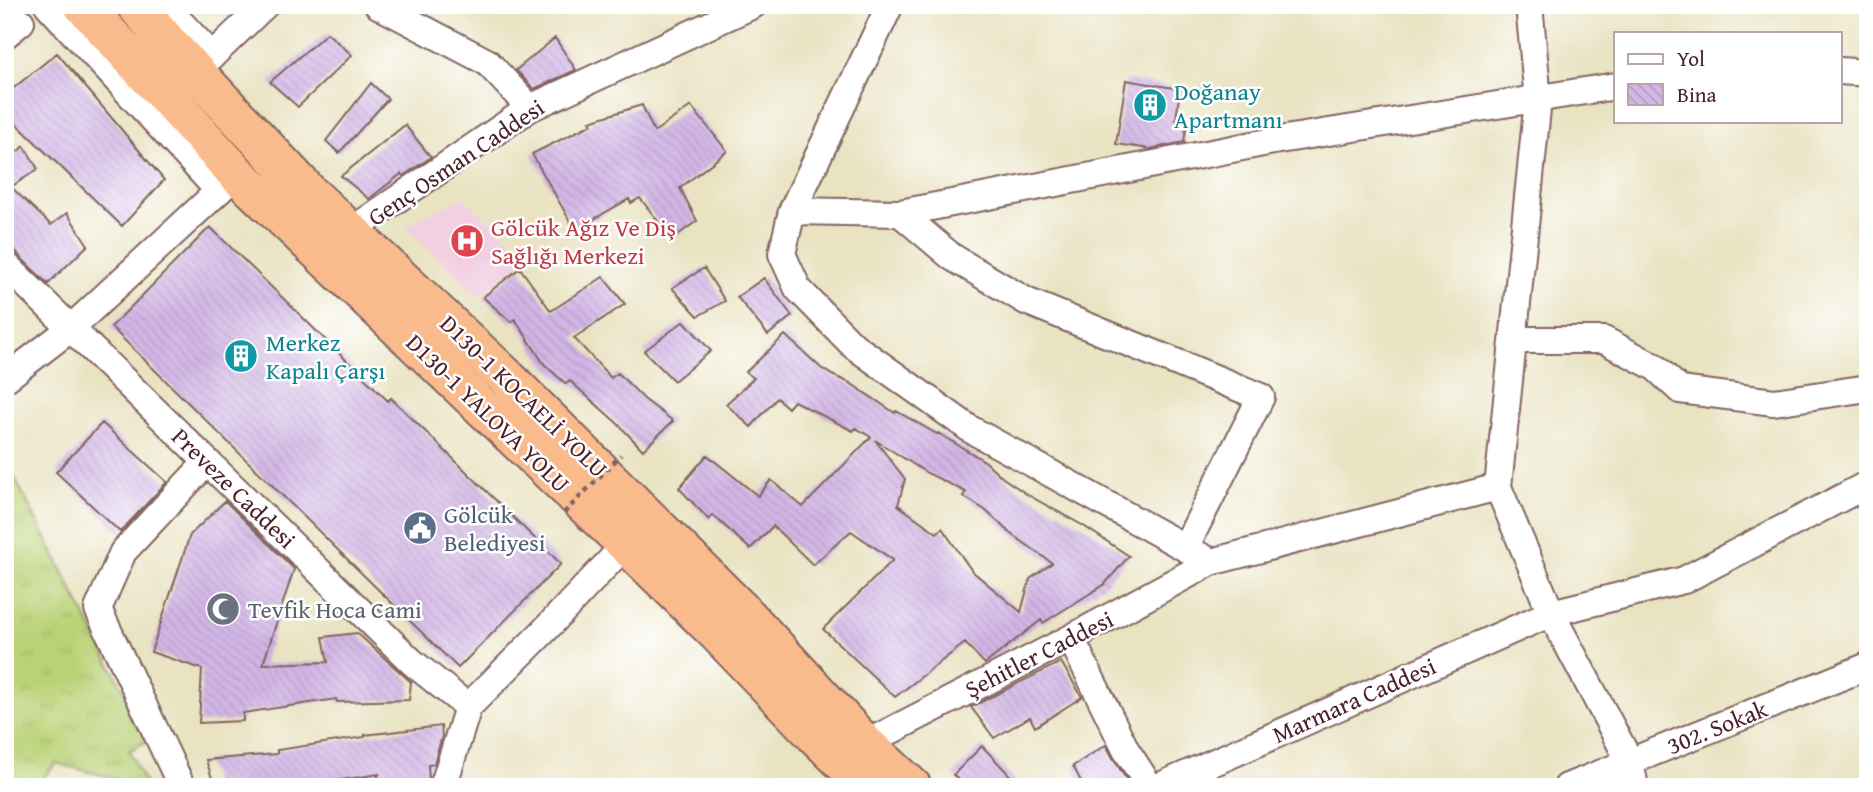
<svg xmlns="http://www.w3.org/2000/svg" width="1873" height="792" font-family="'Gentium Book Plus',serif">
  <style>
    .built { fill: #f2cfe1 }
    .grass { fill: url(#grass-tufts); stroke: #827850; stroke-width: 2 }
    .building { fill: url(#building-back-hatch); fill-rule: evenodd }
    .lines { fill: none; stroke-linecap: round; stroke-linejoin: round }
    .minor-casing { stroke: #826460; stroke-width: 30 }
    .trunk-casing { stroke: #826460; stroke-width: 42 }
    .minor { stroke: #fff; stroke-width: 26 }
    .trunk { stroke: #fabb8c; stroke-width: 38 }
    .path-bridge { stroke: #826460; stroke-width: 4.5; stroke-dasharray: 5 5; stroke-linecap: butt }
    .labels { text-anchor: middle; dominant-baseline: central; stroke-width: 5; stroke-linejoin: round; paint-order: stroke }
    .culture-label { font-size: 24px; fill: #0d838f; stroke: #fff; text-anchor: start }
    .street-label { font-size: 24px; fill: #4a1f2b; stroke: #fff }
    .health-label { font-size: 24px; fill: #be3a42; stroke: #fff; text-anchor: start }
    .service-label { font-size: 24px; fill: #4e5e75; stroke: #fff; text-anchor: start }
    .worship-label { font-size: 24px; fill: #5b616d; stroke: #fff; text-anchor: start }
  </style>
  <defs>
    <pattern id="grass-tufts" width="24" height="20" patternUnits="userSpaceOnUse" patternTransform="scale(1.75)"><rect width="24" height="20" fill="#bad276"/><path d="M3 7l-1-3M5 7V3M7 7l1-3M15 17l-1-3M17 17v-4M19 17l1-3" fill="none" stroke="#a1b466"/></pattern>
    <pattern id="building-back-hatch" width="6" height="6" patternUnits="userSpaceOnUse" patternTransform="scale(1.75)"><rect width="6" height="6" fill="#d2b6e6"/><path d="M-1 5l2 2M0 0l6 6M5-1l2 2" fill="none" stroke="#b69cc5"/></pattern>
  </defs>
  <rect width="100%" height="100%" fill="#fff"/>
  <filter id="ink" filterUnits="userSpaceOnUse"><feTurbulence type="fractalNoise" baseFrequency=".0143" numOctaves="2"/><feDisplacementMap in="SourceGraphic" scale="14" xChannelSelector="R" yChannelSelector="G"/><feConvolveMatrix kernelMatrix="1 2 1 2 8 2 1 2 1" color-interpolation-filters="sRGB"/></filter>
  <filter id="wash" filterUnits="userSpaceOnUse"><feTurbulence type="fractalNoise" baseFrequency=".00686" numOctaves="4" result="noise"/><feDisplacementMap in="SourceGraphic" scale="28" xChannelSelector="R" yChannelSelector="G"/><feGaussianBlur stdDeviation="1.57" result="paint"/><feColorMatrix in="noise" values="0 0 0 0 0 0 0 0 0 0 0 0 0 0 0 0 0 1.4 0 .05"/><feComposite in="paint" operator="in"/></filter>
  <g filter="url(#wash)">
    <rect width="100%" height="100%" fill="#e9e3c2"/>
    <path class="built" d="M464 198 528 257 478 296 406 226Z"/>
    <path class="grass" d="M5 459 149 740 129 751 147 787 56 763 35 787H10L5 779Z"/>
    <g id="blocks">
      <path class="building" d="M327 33 352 55 298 107 270 82Z
        M555 38 576 70 534 89 516 70Z
        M57 53 164 180 122 226 5 113V95Z
        M1126 80 1180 89 1176 120 1187 122 1184 142 1150 149 1116 144Z
        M371 83 388 99 339 153 326 141Z
        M642 105 654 132 691 106 727 151 680 188 697 221 672 239 640 198 631 203 629 199 575 230 532 154 592 124 590 121Z
        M405 125 431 157 403 176 401 174 369 199 341 176Z
        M24 146 38 169 11 187 51 225 67 213 88 245 48 284 21 258 5 236V162Z
        M210 227 388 401 391 398 561 564 458 668 111 327Z
        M520 268 551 311 603 277 625 304 574 338 611 378 618 373 644 399 673 421 643 450 617 423 570 381 566 384 544 364 515 319 511 322 483 297Z
        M704 268 725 301 698 316 672 288Z
        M764 278 792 316 768 335 737 297Z
        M684 321 711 351 674 381 644 351Z
        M785 335 821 368 832 375 850 383 895 413 896 411 937 434 938 433 986 462 1003 478 1028 495 1082 525 1129 556 1105 584 1043 623 1041 620 985 664 965 643 895 697 823 629 893 560 851 531 813 565 773 526 750 549 713 515 709 520 679 488 707 455 758 496 771 480 803 507 871 437 856 428 853 431 794 401 788 408 777 398 751 427 726 404 754 378 746 372ZM875 440 927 473 966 492 963 496 985 510 1009 532 1052 563 1030 579 1021 612 972 571 942 528 937 533 898 505 905 479Z
        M102 423 167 482 120 532 56 472Z
        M225 501 294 569 263 664 328 662 323 637 357 633 411 682 409 700 337 702 336 699 243 713V721L199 723 202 669 151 652 190 535Z
        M1061 662 1082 697 1035 727 1030 717 994 738 971 707Z
        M441 726 442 736 434 764 428 765 429 779 428 787H373L379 774 296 787H215L206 760 277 754V750L365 737V735Z
        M1106 745 1113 758 1131 787H1084L1073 766Z
        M982 746 1021 787H969L953 775Z"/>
    </g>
  </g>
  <g filter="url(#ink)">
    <use href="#blocks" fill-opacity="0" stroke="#826460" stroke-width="2"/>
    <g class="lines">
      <g class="minor-casing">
        <path id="minor" d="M48 5 219 191
          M164 5 212 56
          M378 5 487 62 530 108
          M890 5 792 211 782 254 798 289 854 346 970 429 1211 562 1498 487 1538 100 1529 5
          M5 35 21 22
          M1840 71 1868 73
          M195 72 265 5
          M792 211 900 213 1279 140 1616 86
          M900 213 952 257 1026 301 1261 397 1185 548
          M352 233 361 224 530 108 753 5
          M5 264 412 662 468 707
          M1514 340H1604L1655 367 1680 390 1774 402 1868 388
          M5 379 70 329 237 174
          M1498 487 1551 613 1630 762 1635 787
          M1071 638 1126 750 1150 787
          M865 744 1071 638 1211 562
          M182 787 98 609 123 552 207 462
          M443 787 468 707 544 631 626 544
          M1158 787 1551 613 1684 580 1868 484
          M1567 787 1868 666"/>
      </g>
      <g class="trunk-casing">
        <path id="trunk" d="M83 5 237 174 626 544 718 634 816 736 868 787
          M136 5 168 43 308 192 502 373 749 618 865 744 912 787"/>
      </g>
      <use href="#minor" class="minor"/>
      <use href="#trunk" class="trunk"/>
      <path class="path-bridge" d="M564 513 621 455"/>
    </g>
  </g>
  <defs>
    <g id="building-disc" transform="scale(1.75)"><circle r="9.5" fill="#0f9aa8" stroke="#fff"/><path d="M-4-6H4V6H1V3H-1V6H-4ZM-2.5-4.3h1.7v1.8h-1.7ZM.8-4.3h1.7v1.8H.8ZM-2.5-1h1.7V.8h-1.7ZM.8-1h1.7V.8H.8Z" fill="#fff"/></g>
    <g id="hospital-disc" transform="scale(1.75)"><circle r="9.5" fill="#e0444e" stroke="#fff"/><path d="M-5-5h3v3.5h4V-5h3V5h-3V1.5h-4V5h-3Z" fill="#fff"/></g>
    <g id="civic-disc" transform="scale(1.75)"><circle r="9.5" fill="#5c6f8a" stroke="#fff"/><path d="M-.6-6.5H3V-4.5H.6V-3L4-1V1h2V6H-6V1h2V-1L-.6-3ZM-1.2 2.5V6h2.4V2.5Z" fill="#fff"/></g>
    <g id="mosque-disc" transform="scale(1.75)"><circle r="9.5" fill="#6b7280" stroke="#fff"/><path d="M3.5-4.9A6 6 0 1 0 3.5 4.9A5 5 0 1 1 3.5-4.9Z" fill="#fff"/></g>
  </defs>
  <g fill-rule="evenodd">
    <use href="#building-disc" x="1150" y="105"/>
    <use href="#hospital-disc" x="467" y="241"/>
    <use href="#building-disc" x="241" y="356"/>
    <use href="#civic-disc" x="420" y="528"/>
    <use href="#mosque-disc" x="223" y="609"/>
  </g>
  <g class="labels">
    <g class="culture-label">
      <text x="1174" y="91">Doğanay<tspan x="1174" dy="28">Apartmanı</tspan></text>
      <text x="266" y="342">Merkez<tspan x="266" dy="28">Kapalı Çarşı</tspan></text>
    </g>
    <g class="street-label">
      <text transform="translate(456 162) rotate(-34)">Genç Osman Caddesi</text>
      <text transform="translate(524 396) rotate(44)">D130-1 KOCAELİ YOLU</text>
      <text transform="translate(488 413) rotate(44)">D130-1 YALOVA YOLU</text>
      <text transform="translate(234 488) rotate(44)">Preveze Caddesi</text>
      <text transform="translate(1039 654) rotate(-27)">Şehitler Caddesi</text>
      <text transform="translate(1354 700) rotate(-24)">Marmara Caddesi</text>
      <text transform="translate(1717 727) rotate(-22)">302. Sokak</text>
    </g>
    <g class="health-label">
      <text x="491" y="227">Gölcük Ağız Ve Diş<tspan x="491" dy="28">Sağlığı Merkezi</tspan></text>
    </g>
    <g class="service-label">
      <text x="444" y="514">Gölcük<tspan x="444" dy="28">Belediyesi</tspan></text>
    </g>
    <g class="worship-label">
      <text x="248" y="609">Tevfik Hoca Cami</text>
    </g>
  </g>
  <rect width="1873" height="792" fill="none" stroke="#fff" stroke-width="28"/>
  <rect x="1614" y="32" width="228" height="91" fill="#ffffff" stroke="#b7a5aa" stroke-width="2"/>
  <rect x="1628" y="54" width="35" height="10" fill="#ffffff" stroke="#b7a5aa" stroke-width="2"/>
  <text x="1677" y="66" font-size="21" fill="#4a1f2b">Yol</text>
  <rect x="1628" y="84" width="35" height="21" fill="url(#building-back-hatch)" stroke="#b7a5aa" stroke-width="2"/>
  <text x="1677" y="102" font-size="21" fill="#4a1f2b">Bina</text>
</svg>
